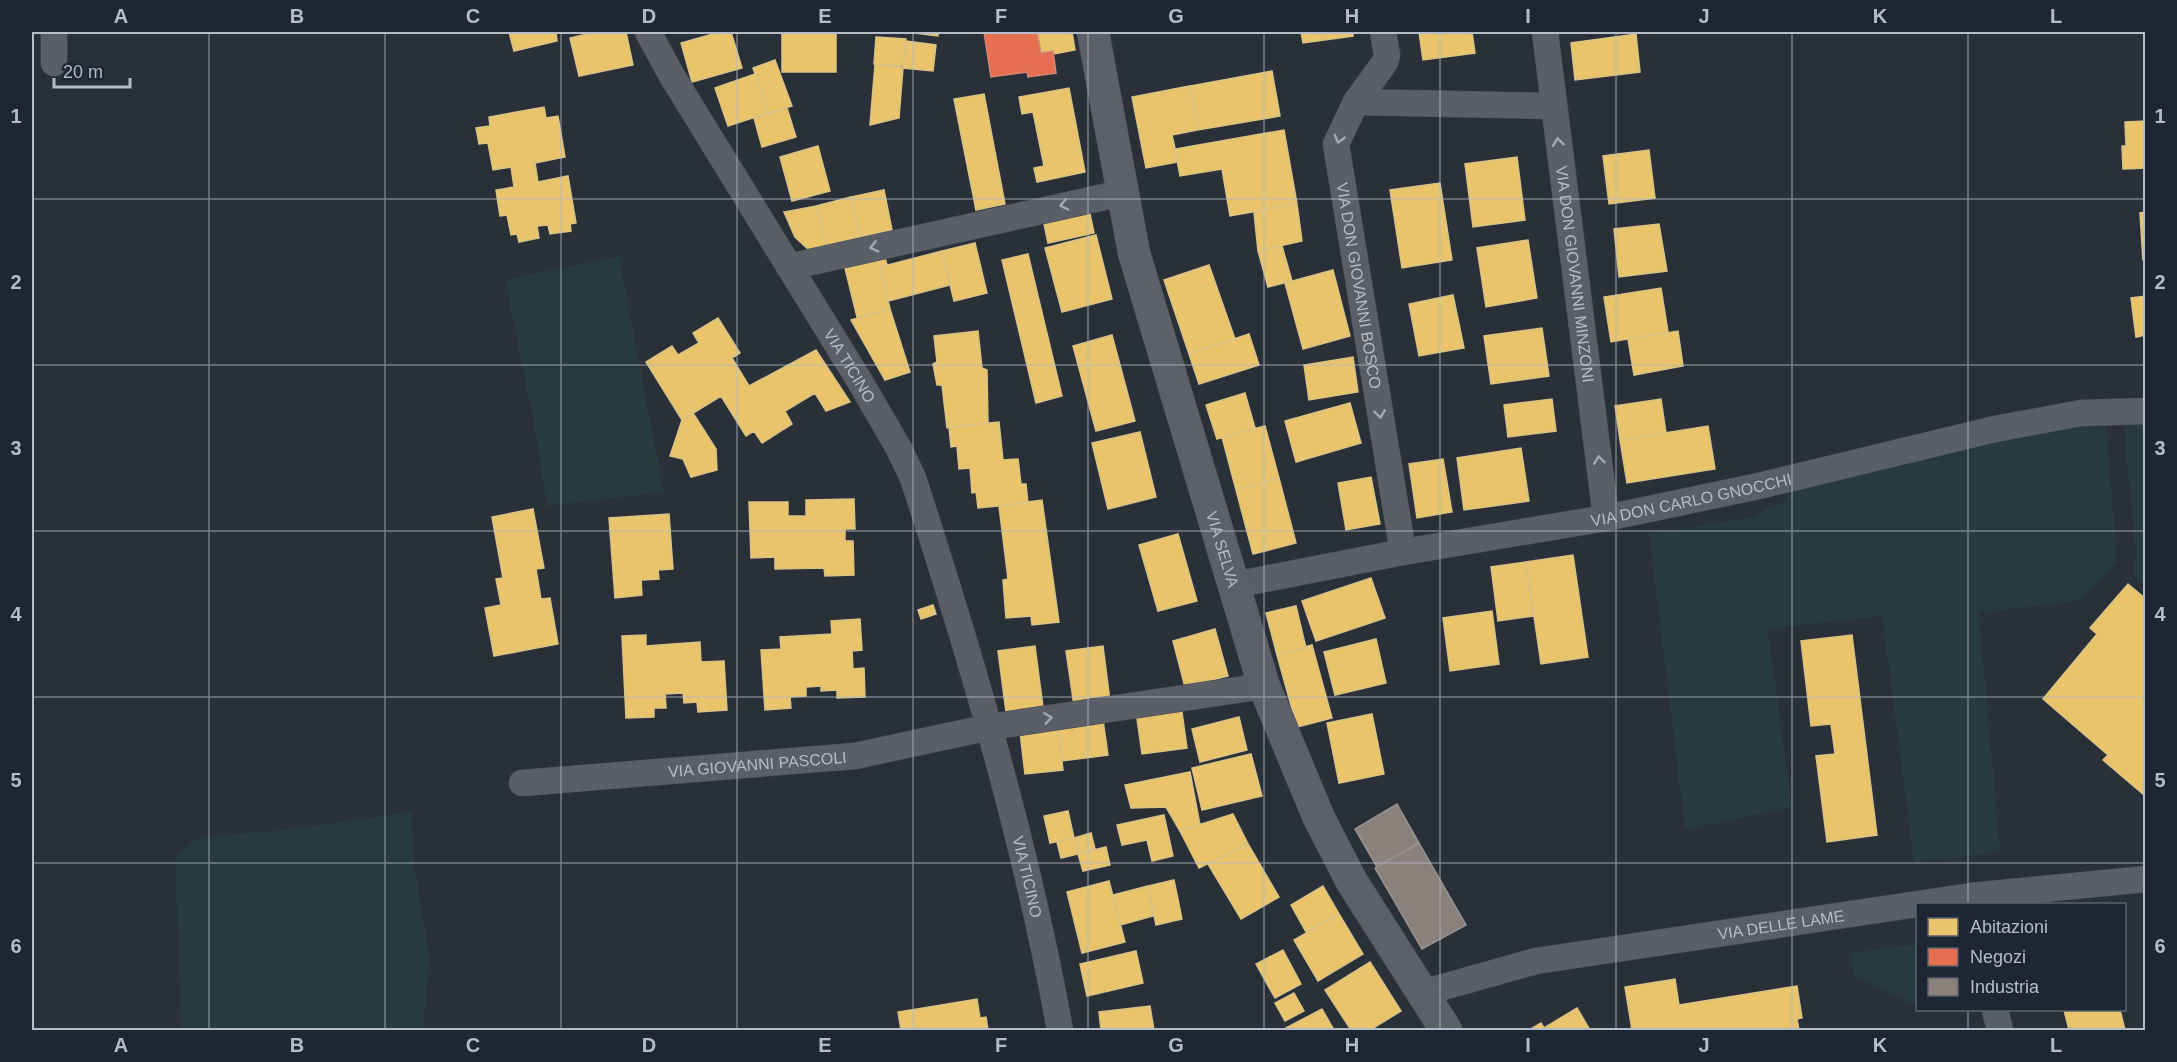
<svg xmlns="http://www.w3.org/2000/svg" width="2177" height="1062" font-family="Arial,sans-serif">
  <style>
    .green { fill: #273a3e }
    .homes { fill: #e9c46a; stroke: #d9c286; stroke-width: 1.5 }
    .shops { fill: #e76f51; stroke: #d88675; stroke-width: 1.5 }
    .industry { fill: #8a817c; stroke: #979393; stroke-width: 1.5 }
    .lines { fill: none; stroke-linecap: round; stroke-linejoin: round }
    .minor-casing { stroke: #484c53; stroke-width: 27 }
    .major-casing { stroke: #484c55; stroke-width: 33 }
    .minor { stroke: #5a5e66; stroke-width: 26 }
    .major { stroke: #5c6168; stroke-width: 32 }
    .oneway { stroke: #a2a9b5 }
    .grid { fill: none; stroke: #b4bcc9; stroke-width: 1.5; stroke-opacity: 0.55 }
    .labels { text-anchor: middle; dominant-baseline: central; stroke-width: 6; stroke-linejoin: round; paint-order: stroke }
    .street-label { font-size: 16px; fill: #b4bcc9; stroke: #1d2633 }
    .neatline { fill: none; stroke: #b4bcc9; stroke-width: 2 }
    .grid-label { font-size: 20px; text-anchor: middle; font-weight: bold; fill: #b4bcc9 }
  </style>
  <rect width="100%" height="100%" fill="#2a3038"/>
  <path class="green" d="M619 256 664 492 547 506 531 409 505 280Z
    M2145 416V586L2132 574 2136 556 2123 417Z
    M2106 418 2117 562 2082 600 1979 613 2000 848 1986 854 1914 862 1882 616 1768 629 1792 807 1685 830 1649 534 1754 517 1766 509 1782 504 1791 491 1808 482Z
    M412 809 414 865 430 960 423 1030H181L175 856 193 841 214 836 283 830 405 813Z
    M1917 944V1002L1911 1004 1855 976 1850 953Z"/>
  <path class="homes" d="M509 32H556L557 41 514 51Z
    M586 32H626L633 65 579 76 570 38 587 34Z
    M720 32H731L742 68 692 82 681 43Z
    M782 32H836V72H782Z
    M906 32H938V36Z
    M1037 32H1072L1075 50 1053 54V51L1041 53Z
    M1301 32H1353V36L1303 43Z
    M1419 32H1472L1475 53 1423 60Z
    M1636 34 1640 72 1575 80 1571 43Z
    M876 37 906 39 903 66 874 64Z
    M906 41 936 45 933 71 903 68Z
    M775 60 792 106 768 113 753 68Z
    M875 64 903 68 899 118 870 125Z
    M1272 71 1280 116 1198 130 1190 86Z
    M755 74 768 113 728 126 715 88Z
    M1190 86 1198 130 1172 135 1178 162 1146 168 1132 97Z
    M1069 88 1085 172 1037 182 1034 168 1044 166 1033 112 1022 114 1019 97Z
    M984 94 1005 204 976 210 954 99Z
    M544 107 546 118 558 116 565 157 535 163 538 182 568 176 576 223 570 224 571 231 550 234 548 225 537 226 539 238 519 242 517 234 511 235 507 215 500 216 496 190 514 187 511 167 493 170 488 143 479 144 476 128 490 126 489 117Z
    M787 108 796 137 762 147 754 118Z
    M2146 121V168L2123 169 2122 146H2126L2125 122Z
    M1284 130 1297 204 1230 216 1222 169 1180 176 1175 149Z
    M818 146 830 191 792 201 780 157Z
    M1649 150 1655 198 1609 204 1603 156Z
    M1517 157 1525 220 1473 227 1465 164Z
    M1440 183 1452 260 1402 268 1390 190Z
    M884 190 892 230 860 237 851 197Z
    M851 197 860 237 826 246 816 206Z
    M1088 204 1094 233 1048 243 1042 214Z
    M1297 204 1302 241 1258 251 1254 212Z
    M816 206 826 246 810 251 795 237 784 212Z
    M2146 212V260H2143L2140 213Z
    M1659 224 1667 271 1619 277 1614 229Z
    M1096 235 1112 299 1062 312 1045 248Z
    M1528 240 1537 298 1486 307 1477 248Z
    M975 243 987 293 954 301 942 251Z
    M1282 246 1292 281 1268 287 1258 251Z
    M883 250 887 265 880 267 890 309 857 317 843 260Z
    M942 251 950 285 888 301 880 267Z
    M1028 254 1062 396 1036 403 1002 260Z
    M1209 265 1235 339 1189 354 1164 280Z
    M1333 270 1350 336 1303 349 1285 283Z
    M1661 288 1668 332 1611 342 1604 297Z
    M1453 295 1464 348 1419 356 1409 304Z
    M2146 296V335L2136 337 2131 298Z
    M890 309 910 372 885 380 851 320Z
    M718 318 740 353 732 358 749 386 816 350 850 402 826 411 815 393 785 411 792 424 762 443 754 431 746 436 721 396 682 420 646 362 672 346 678 355 699 343 693 333Z
    M1542 328 1549 376 1491 384 1484 336Z
    M978 331 982 368 987 370 988 423 947 428 942 385H937L933 364 937 362 934 336Z
    M1678 331 1683 366 1634 375 1628 339Z
    M1249 334 1259 365 1199 384 1189 354Z
    M1112 335 1135 421 1096 431 1073 346Z
    M1353 357 1358 392 1309 400 1304 365Z
    M1245 393 1255 428 1217 439 1206 405Z
    M1552 399 1556 431 1508 437 1504 405Z
    M1661 399 1666 433 1620 440 1615 406Z
    M1350 403 1361 443 1296 462 1285 421Z
    M693 413 716 449 717 470 691 477 683 459 670 456 682 420Z
    M999 422 1003 460 1018 459 1021 484H1026L1028 503 978 508 976 492 972 493 970 468 959 469 957 446 951 447 949 427Z
    M1265 426 1279 478 1236 490 1222 437Z
    M1708 426 1715 469 1627 483 1620 440Z
    M1140 432 1156 497 1108 509 1092 443Z
    M1521 448 1529 501 1464 510 1457 458Z
    M1443 459 1452 512 1417 518 1409 464Z
    M1371 477 1380 524 1346 530 1338 483Z
    M1279 478 1296 543 1253 554 1236 490Z
    M854 499 855 529H845V541H853L854 575 825 576 824 568 775 569V557L751 558 749 502H788V516H806V500Z
    M1042 500 1059 622 1032 625 1031 616 1006 618 1003 580 1008 579 999 506Z
    M533 509 544 568 536 569 541 599 550 598 558 644 494 656 485 608 501 605 496 579 503 578 492 517Z
    M669 514 673 569 658 570 659 579 641 580 642 595 615 598 609 518Z
    M1178 534 1197 601 1158 611 1139 545Z
    M1573 555 1588 657 1541 664 1526 562Z
    M1526 562 1533 616 1498 621 1491 567Z
    M1371 578 1385 618 1316 641 1302 601Z
    M2128 584 2146 599 2144 795 2103 760 2108 755 2043 699 2097 634 2090 628Z
    M933 605 936 614 921 619 918 610Z
    M1296 606 1306 648 1277 655 1266 613Z
    M1492 611 1499 664 1450 671 1443 618Z
    M860 619 862 650 852 651 853 669 864 668 865 697 837 698V690L821 691V686L806 687V696L790 697 791 708 765 710 761 650 781 649 780 637 832 634 831 621Z
    M1215 629 1228 676 1185 687 1173 641Z
    M646 635V646L700 642 701 662 724 661 727 710 698 712 697 702 684 703 683 693 665 694 666 708H654V717L626 718 622 636Z
    M1852 635 1877 835 1827 842 1816 756 1835 754 1831 724 1811 726 1801 641Z
    M1376 639 1386 683 1335 695 1324 652Z
    M1312 645 1332 718 1297 727 1277 655Z
    M1035 646 1043 707 1006 712 998 651Z
    M1103 646 1110 701 1074 706 1066 651Z
    M1181 705 1187 748 1142 754 1136 712Z
    M1372 714 1384 774 1339 783 1327 723Z
    M1239 717 1247 750 1200 762 1192 729Z
    M1103 720 1108 755 1062 761 1058 728Z
    M1058 728 1063 770 1025 774 1020 732Z
    M1251 754 1262 796 1202 810 1192 768Z
    M1190 772 1200 825 1180 831 1166 807 1131 808 1125 785Z
    M1068 811 1074 838 1050 843 1044 816Z
    M1233 814 1248 844 1199 868 1180 831Z
    M1164 815 1173 856 1152 861 1147 840 1122 845 1117 825Z
    M1091 833 1095 849 1078 854 1074 838Z
    M1074 838 1078 854 1061 858 1057 842Z
    M1248 844 1279 897 1241 919 1208 864Z
    M1106 847 1110 865 1083 871 1078 854Z
    M1174 880 1182 919 1156 925 1148 886Z
    M1109 881 1125 942 1082 953 1067 892Z
    M1148 886 1153 916 1120 925 1113 895Z
    M1323 886 1339 914 1306 932 1291 905Z
    M1339 914 1363 954 1318 981 1294 940Z
    M1283 950 1301 984 1275 998 1256 964Z
    M1136 951 1143 983 1087 996 1080 964Z
    M1370 962 1401 1011 1370 1030H1351L1325 990Z
    M1675 979 1679 1005 1797 986 1802 1018 1797 1019 1799 1030H1632L1625 987Z
    M1294 993 1304 1011 1285 1021 1275 1003Z
    M977 999 980 1018 986 1017 988 1030H901L898 1012Z
    M1150 1006 1154 1030H1101L1099 1012Z
    M1577 1008 1590 1030H1529L1541 1023 1544 1028Z
    M1322 1009 1334 1030H1288L1286 1028Z
    M2064 1010H2120L2125 1030H2069Z"/>
  <path class="shops" d="M984 32H1037L1041 53 1053 51 1056 73 1028 77 1027 72 991 77Z"/>
  <path class="industry" d="M1397 804 1419 843 1377 867 1355 829Z
    M1419 843 1466 925 1422 949 1375 868Z"/>
  <g class="lines">
    <g class="minor-casing">
      <g id="minor">
        <path d="M54 32V63"/>
        <path id="s1" d="M648 32 672 76 862 385 898 447 913 478C972 660 1026 842 1060 1030"/>
        <path id="s2" d="M1383 32 1387 55 1385 62 1356 102 1336 144 1403 552"/>
        <path id="s3" d="M1545 32 1606 518"/>
        <path d="M1356 102 1554 106"/>
        <path d="M789 267 1122 193"/>
        <path id="s4" d="M1234 585 1403 552 1606 518 1759 486 1995 429 2081 413 2146 411"/>
        <path id="s5" d="M522 783 855 756 990 727 1264 686"/>
        <path id="s6" d="M1422 993 1536 961 1971 896 2146 879"/>
        <path d="M1995 1010 2000 1030"/>
      </g>
    </g>
    <g class="major-casing">
      <g id="major">
        <path id="s7" d="M1093 32 1134 253 1264 686 1319 818 1352 882 1446 1030"/>
      </g>
    </g>
    <use href="#minor" class="minor"/>
    <use href="#major" class="major"/>
  </g>
  <defs><path id="oneway-chevron" d="M-2-3.5L2.5 0L-2 3.5" fill="none" stroke-width="1.6" stroke-linecap="round" stroke-linejoin="round" transform="scale(1.5)"/></defs>
  <g class="oneway">
    <use href="#oneway-chevron" transform="translate(1339 139) rotate(105)"/>
    <use href="#oneway-chevron" transform="translate(1558 142) rotate(-97)"/>
    <use href="#oneway-chevron" transform="translate(1064 205) rotate(168)"/>
    <use href="#oneway-chevron" transform="translate(874 247) rotate(167)"/>
    <use href="#oneway-chevron" transform="translate(1380 414) rotate(81)"/>
    <use href="#oneway-chevron" transform="translate(1599 460) rotate(-97)"/>
    <use href="#oneway-chevron" transform="translate(1048 718) rotate(-8)"/>
  </g>
  <path class="grid" d="M209 32V1030M385 32V1030M561 32V1030M737 32V1030M913 32V1030M1088 32V1030M1264 32V1030M1440 32V1030M1616 32V1030M1792 32V1030M1968 32V904M32 199H2146M32 365H2146M32 531H2146M32 697H2146M32 863H2146M1968 1010V1030"/>
  <g class="labels">
    <g class="street-label">
      <text stroke="none"><textPath href="#s3" startOffset="244">VIA DON GIOVANNI MINZONI</textPath></text>
      <text stroke="none"><textPath href="#s2" startOffset="270">VIA DON GIOVANNI BOSCO</textPath></text>
      <text stroke="none"><textPath href="#s1" startOffset="390">VIA TICINO</textPath></text>
      <text stroke="none"><textPath href="#s4" startOffset="465">VIA DON CARLO GNOCCHI</textPath></text>
      <text stroke="none"><textPath href="#s7" startOffset="534">VIA SELVA</textPath></text>
      <text stroke="none"><textPath href="#s5" startOffset="236">VIA GIOVANNI PASCOLI</textPath></text>
      <text stroke="none"><textPath href="#s1" startOffset="934">VIA TICINO</textPath></text>
      <text stroke="none"><textPath href="#s6" startOffset="366">VIA DELLE LAME</textPath></text>
    </g>
  </g>
  <rect width="2177" height="1062" fill="none" stroke="#1d2633" stroke-width="66"/>
  <rect x="1916" y="903" width="210" height="108" fill="#1d2633" stroke="#59626f" stroke-width="1.5"/>
  <rect x="1928" y="918" width="30" height="18" fill="#e9c46a" stroke="#59626f" stroke-width="1.5"/>
  <text x="1970" y="933" font-size="18" fill="#b4bcc9">Abitazioni</text>
  <rect x="1928" y="948" width="30" height="18" fill="#e76f51" stroke="#59626f" stroke-width="1.5"/>
  <text x="1970" y="963" font-size="18" fill="#b4bcc9">Negozi</text>
  <rect x="1928" y="978" width="30" height="18" fill="#8a817c" stroke="#59626f" stroke-width="1.5"/>
  <text x="1970" y="993" font-size="18" fill="#b4bcc9">Industria</text>
  <path d="M54 78v9h76v-9" fill="none" stroke="#b4bcc9" stroke-width="3"/>
  <text x="63" y="78" font-size="18" fill="#b4bcc9" stroke="#1d2633" stroke-width="4.5" paint-order="stroke">20 m</text>
  <rect x="33" y="33" width="2111" height="996" class="neatline"/>
  <g class="grid-label">
    <text x="121" y="23">A</text>
    <text x="297" y="23">B</text>
    <text x="473" y="23">C</text>
    <text x="649" y="23">D</text>
    <text x="825" y="23">E</text>
    <text x="1001" y="23">F</text>
    <text x="1176" y="23">G</text>
    <text x="1352" y="23">H</text>
    <text x="1528" y="23">I</text>
    <text x="1704" y="23">J</text>
    <text x="1880" y="23">K</text>
    <text x="2056" y="23">L</text>
    <text x="16" y="123">1</text>
    <text x="2160" y="123">1</text>
    <text x="16" y="289">2</text>
    <text x="2160" y="289">2</text>
    <text x="16" y="455">3</text>
    <text x="2160" y="455">3</text>
    <text x="16" y="621">4</text>
    <text x="2160" y="621">4</text>
    <text x="16" y="787">5</text>
    <text x="2160" y="787">5</text>
    <text x="16" y="953">6</text>
    <text x="2160" y="953">6</text>
    <text x="121" y="1052">A</text>
    <text x="297" y="1052">B</text>
    <text x="473" y="1052">C</text>
    <text x="649" y="1052">D</text>
    <text x="825" y="1052">E</text>
    <text x="1001" y="1052">F</text>
    <text x="1176" y="1052">G</text>
    <text x="1352" y="1052">H</text>
    <text x="1528" y="1052">I</text>
    <text x="1704" y="1052">J</text>
    <text x="1880" y="1052">K</text>
    <text x="2056" y="1052">L</text>
  </g>
</svg>
